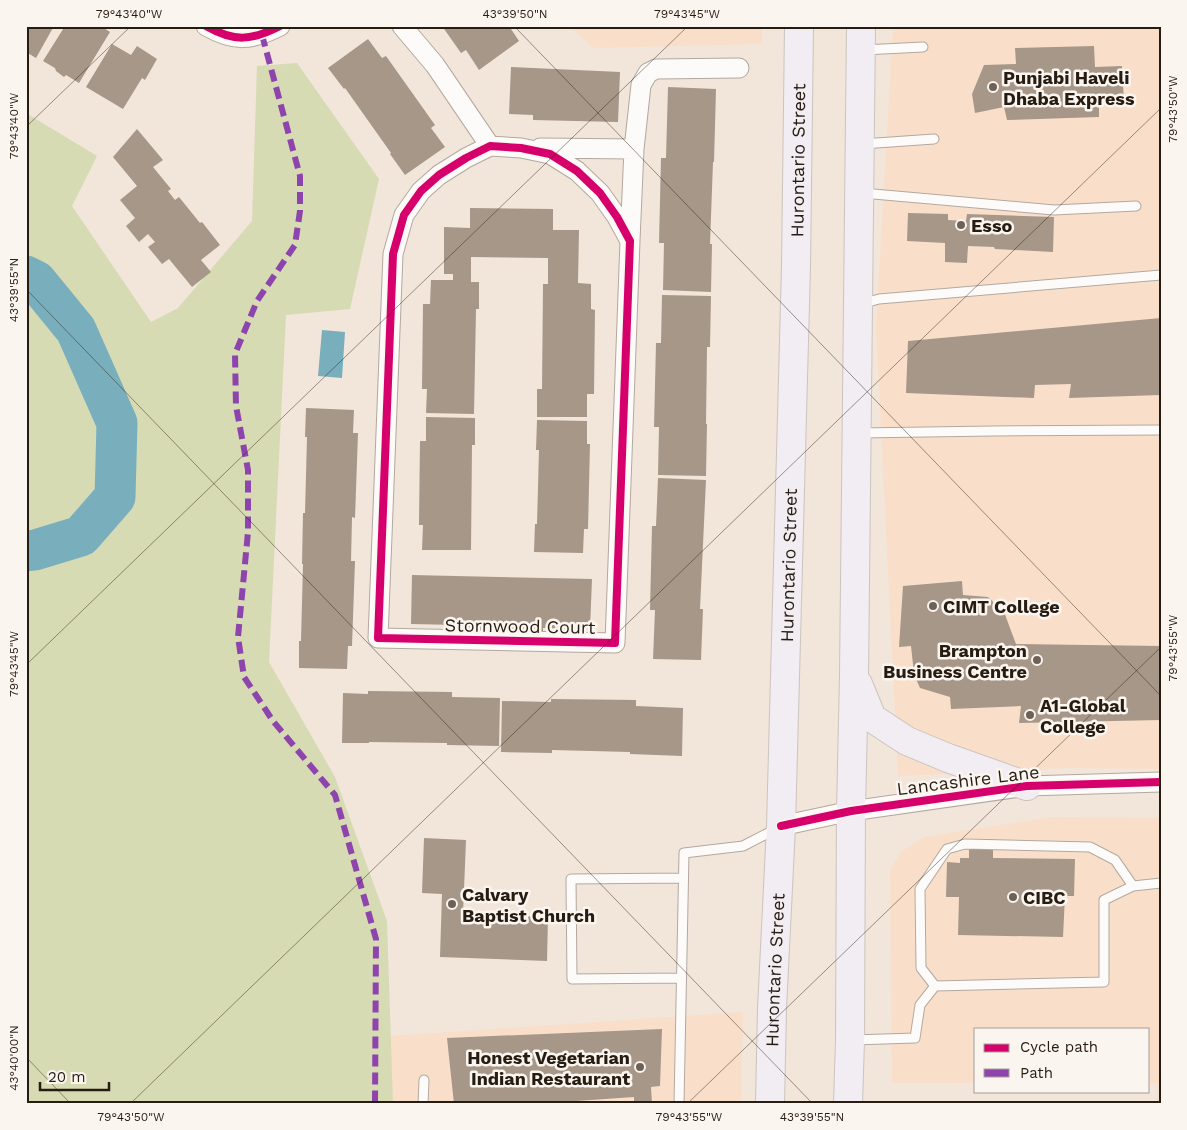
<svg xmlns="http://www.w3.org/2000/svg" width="1187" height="1130" font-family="'Work Sans',sans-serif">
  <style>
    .built { fill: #f9dfc9 }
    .green { fill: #d6dbb3 }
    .water { fill: #79afbd }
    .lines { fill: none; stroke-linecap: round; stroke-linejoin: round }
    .river { stroke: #79afbd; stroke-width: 41 }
    .building { fill: #a69789 }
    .lane-casing { stroke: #b3a89f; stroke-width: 11 }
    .street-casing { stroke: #b3a89f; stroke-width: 21 }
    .primary-casing { stroke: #cbc4be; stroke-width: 30 }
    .lane { stroke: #fdfbf9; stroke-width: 9 }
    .street { stroke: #fdfbf9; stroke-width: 19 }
    .primary { stroke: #f1edf2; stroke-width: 28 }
    .quiet { stroke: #8e44ad; stroke-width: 6; stroke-dasharray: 12 6; stroke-linecap: butt }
    .cycleway-casing { stroke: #fbf5f0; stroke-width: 11 }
    .cycleway { stroke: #d6006c; stroke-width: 8 }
    .ticks { fill: none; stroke: #271c12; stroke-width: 1; stroke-opacity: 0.45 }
    .poi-dot { fill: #6e6258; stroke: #fbf5f0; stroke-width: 2 }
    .labels { text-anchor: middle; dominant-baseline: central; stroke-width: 5; stroke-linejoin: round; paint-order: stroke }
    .poi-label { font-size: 18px; font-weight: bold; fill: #271c12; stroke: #fbf5f0; text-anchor: start }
    .street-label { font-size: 18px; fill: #271c12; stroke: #fbf5f0 }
    .neatline { fill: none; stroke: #271c12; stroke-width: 2 }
    .ticks-label { font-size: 12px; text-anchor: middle; fill: #271c12 }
  </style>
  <rect width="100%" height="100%" fill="#f2e5da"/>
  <path class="built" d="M570 26H762V44L593 48Z
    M893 26H1161V769L1069 768 898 776 876 327Z
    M1161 816V1104H1157V1083H1148V1029H976V1083H892L890 870 901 852 924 837 1052 817 1154 818Z
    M743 1012 741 1104H393L390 1036Z"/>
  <path class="green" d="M297 63 379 179 350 309 286 315 269 662 335 777 387 921 393 1104H26V113L97 156 72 206 151 322 178 308 252 221 257 66Z"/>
  <path class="water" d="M322 330 345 332 342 378 318 376Z"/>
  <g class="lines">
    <path class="river" d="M26 276 36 281 76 330 117 423 115 497 81 536 35 550 26 551"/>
  </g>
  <path class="building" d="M26 26H54L36 58 26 52Z
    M65 26H80L85 29 87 26H101L110 32 79 83 66 75 64 77 56 71 55 68 43 61Z
    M442 26H509L519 41 479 70 466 50 461 53Z
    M368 39 382 58 386 56 435 125 431 128 445 147 405 175 390 154 391 153 345 88 344 89 328 68Z
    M112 44 131 55 137 46 157 59 145 80 142 78 123 109 86 87Z
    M1094 46 1095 67 1122 66 1124 102 1099 103V117L1007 120 1004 107 975 113 972 94 984 65 1016 64 1015 48Z
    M511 67 620 72 618 122 533 120V115L509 114Z
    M668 87 716 89 714 162H713L710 244H712L711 292 663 290 664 243H659L661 158H666Z
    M137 129 163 160 153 167 171 189 168 191 175 200 179 197 200 223 202 222 220 245 201 260 211 272 192 287 169 259 162 264 148 247 155 242 148 234 139 242 126 226 135 218 120 200 137 186 113 157Z
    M470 208 553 209V230H579L578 283 591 284V309L595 310 594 394H587V417H537V389H542L543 284H548V258L471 257V282H479V309H476L474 414 426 413 427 389H422L423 304H430L431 280H453V274H444V227L470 228Z
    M908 213 948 214V220L966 221 967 214 1054 217 1053 252 995 249 994 247 968 246 967 263 945 262V243L907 241Z
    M662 295 711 296 710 347H707L706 424H707L706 476 658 475 659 427H654L656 343H661Z
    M1161 318V395L1069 398 1071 384 1035 385 1034 398 906 393 908 341Z
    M306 408 354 410 353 433H358L355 518 352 517 351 561H355L352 646H348L347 669 299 668V641H301L303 564H302L303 513H305L307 437H305Z
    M426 417 475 418V445H472L471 550H422L423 525H419L420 441H426Z
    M537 420 587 421V444H590L588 529H584L583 553 534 552 535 524H537L539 450H536Z
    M658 478 706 480 700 609H703L701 660 653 659 655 610H650L652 526H656Z
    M412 575 592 579 590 629 543 628V632L459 630V625L411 624Z
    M962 581 963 595 988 597 1004 612 1016 644 1161 646V720L1019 723 1021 706 951 709 950 697 920 688 914 674 911 646 899 647 903 586Z
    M368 691 452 692V697L500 698 499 746 447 745V743L369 742V743H342L343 693 368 694Z
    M551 699 636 700V706L683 708 682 756 630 754V752L552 750V753L501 752 502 701 551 702Z
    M424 838 466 840 463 914 548 917 547 961 440 957 442 894 422 893Z
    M969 839H993V858L1075 859 1074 896H1065L1063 937 958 935 959 897H946L947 862 960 863V858H969Z
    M662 1029 660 1086 651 1087 652 1104H634V1097L533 1104H454L447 1038Z"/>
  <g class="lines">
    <g class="lane-casing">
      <path id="lane" d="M863 50 923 47
        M862 144 934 139
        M862 193 1054 210 1136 206
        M861 304 879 299 1161 275
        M859 433 993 431 1161 430
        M681 978 572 979 571 879 683 878
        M935 986 921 968 920 889 947 849 965 844 1090 847 1115 860 1133 886
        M853 1040 915 1038 920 1005 935 986 1104 982V900L1133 886 1161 883
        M423 1104 424 1080
        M679 1104 684 853 743 846 776 829"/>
    </g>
    <g class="street-casing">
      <path id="street" d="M206 26C234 42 251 41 280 26
        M402 26 435 65 490 146
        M490 146 521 148 550 154 577 171 600 193 617 217 630 241 615 643 378 638 393 254 404 215 421 191 439 175 466 158Z
        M540 148 634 149
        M630 240 634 149 641 85 648 73 656 69 739 68
        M781 826 851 811 1027 786 1161 782"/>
    </g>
    <g class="primary-casing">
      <g id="primary">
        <path d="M858 684 872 718 907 741 948 758 1027 786"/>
        <path id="s1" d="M770 1104 772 1009 781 826 796 266 799 26"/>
        <path d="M848 1104 850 1040 851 811 854 676 861 26"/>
      </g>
    </g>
    <use href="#lane" class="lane"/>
    <use href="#street" class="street"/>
    <use href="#primary" class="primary"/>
    <path class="quiet" d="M262 35 300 176V211L295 245 257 301 235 354 236 406 248 470V532L238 637 244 677 273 721 335 795 376 939 375 1104"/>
    <g class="cycleway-casing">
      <path id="cycleway" d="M206 26C234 42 251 41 280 26
        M490 146 521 148 550 154 577 171 600 193 617 217 630 241 615 643 378 638 393 254 404 215 421 191 439 175 466 158Z
        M781 826 851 811 1027 786 1161 782"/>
    </g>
    <use href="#cycleway" class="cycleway"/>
  </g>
  <path class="ticks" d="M514 26 1161 696M26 127 131 26M26 289 813 1104M26 665 688 26M26 1057 71 1104M130 1104 1161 108M687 1104 1161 647"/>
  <g class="poi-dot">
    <circle cx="993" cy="87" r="5"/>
    <circle cx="961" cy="225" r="5"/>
    <circle cx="933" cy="606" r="5"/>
    <circle cx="1037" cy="660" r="5"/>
    <circle cx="1030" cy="715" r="5"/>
    <circle cx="1013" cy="897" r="5"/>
    <circle cx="452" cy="904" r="5"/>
    <circle cx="640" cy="1067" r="5"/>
  </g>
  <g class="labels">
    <g class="poi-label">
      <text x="1003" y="77">Punjabi Haveli<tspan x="1003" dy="21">Dhaba Express</tspan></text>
      <text x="971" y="225">Esso</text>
      <text x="943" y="606">CIMT College</text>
      <text x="1027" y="650" text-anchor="end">Brampton<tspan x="1027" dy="21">Business Centre</tspan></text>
      <text x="1040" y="705">A1-Global<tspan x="1040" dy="21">College</tspan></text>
      <text x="462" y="894">Calvary<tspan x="462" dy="21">Baptist Church</tspan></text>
      <text x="1023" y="897">CIBC</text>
      <text x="630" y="1057" text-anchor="end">Honest Vegetarian<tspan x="630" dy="21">Indian Restaurant</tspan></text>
    </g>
    <g class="street-label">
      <text stroke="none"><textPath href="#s1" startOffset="944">Hurontario Street</textPath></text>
      <text stroke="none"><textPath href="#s1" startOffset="539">Hurontario Street</textPath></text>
      <text transform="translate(520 626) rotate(1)">Stornwood Court</text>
      <text transform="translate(968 780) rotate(-7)">Lancashire Lane</text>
      <text stroke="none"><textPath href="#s1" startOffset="134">Hurontario Street</textPath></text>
    </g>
  </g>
  <rect width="1187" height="1130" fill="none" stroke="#fbf5f0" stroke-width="55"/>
  <rect x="974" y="1028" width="175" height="65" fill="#fbf5f0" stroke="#a69e97"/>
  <rect x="984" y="1044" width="25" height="8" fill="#d6006c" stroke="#a69e97"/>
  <text x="1020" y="1052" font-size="15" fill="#271c12">Cycle path</text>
  <rect x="984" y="1069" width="25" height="8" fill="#8e44ad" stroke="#a69e97"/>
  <text x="1020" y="1078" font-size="15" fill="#271c12">Path</text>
  <path d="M40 1082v8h69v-8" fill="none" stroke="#271c12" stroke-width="2.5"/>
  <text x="48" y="1082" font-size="15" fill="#271c12" stroke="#fbf5f0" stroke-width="4" paint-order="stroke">20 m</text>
  <rect x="28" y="28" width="1132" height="1074" class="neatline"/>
  <g class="ticks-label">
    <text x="129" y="18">79°43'40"W</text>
    <text x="515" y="18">43°39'50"N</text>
    <text x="687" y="18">79°43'45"W</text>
    <text transform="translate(1173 109) rotate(-90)" y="4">79°43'50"W</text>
    <text transform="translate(14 126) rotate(-90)" y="4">79°43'40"W</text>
    <text transform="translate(14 290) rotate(-90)" y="4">43°39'55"N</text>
    <text transform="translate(1173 648) rotate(-90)" y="4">79°43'55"W</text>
    <text transform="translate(14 664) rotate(-90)" y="4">79°43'45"W</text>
    <text transform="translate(14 1058) rotate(-90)" y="4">43°40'00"N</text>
    <text x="131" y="1121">79°43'50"W</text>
    <text x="689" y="1121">79°43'55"W</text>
    <text x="812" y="1121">43°39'55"N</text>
  </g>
</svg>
